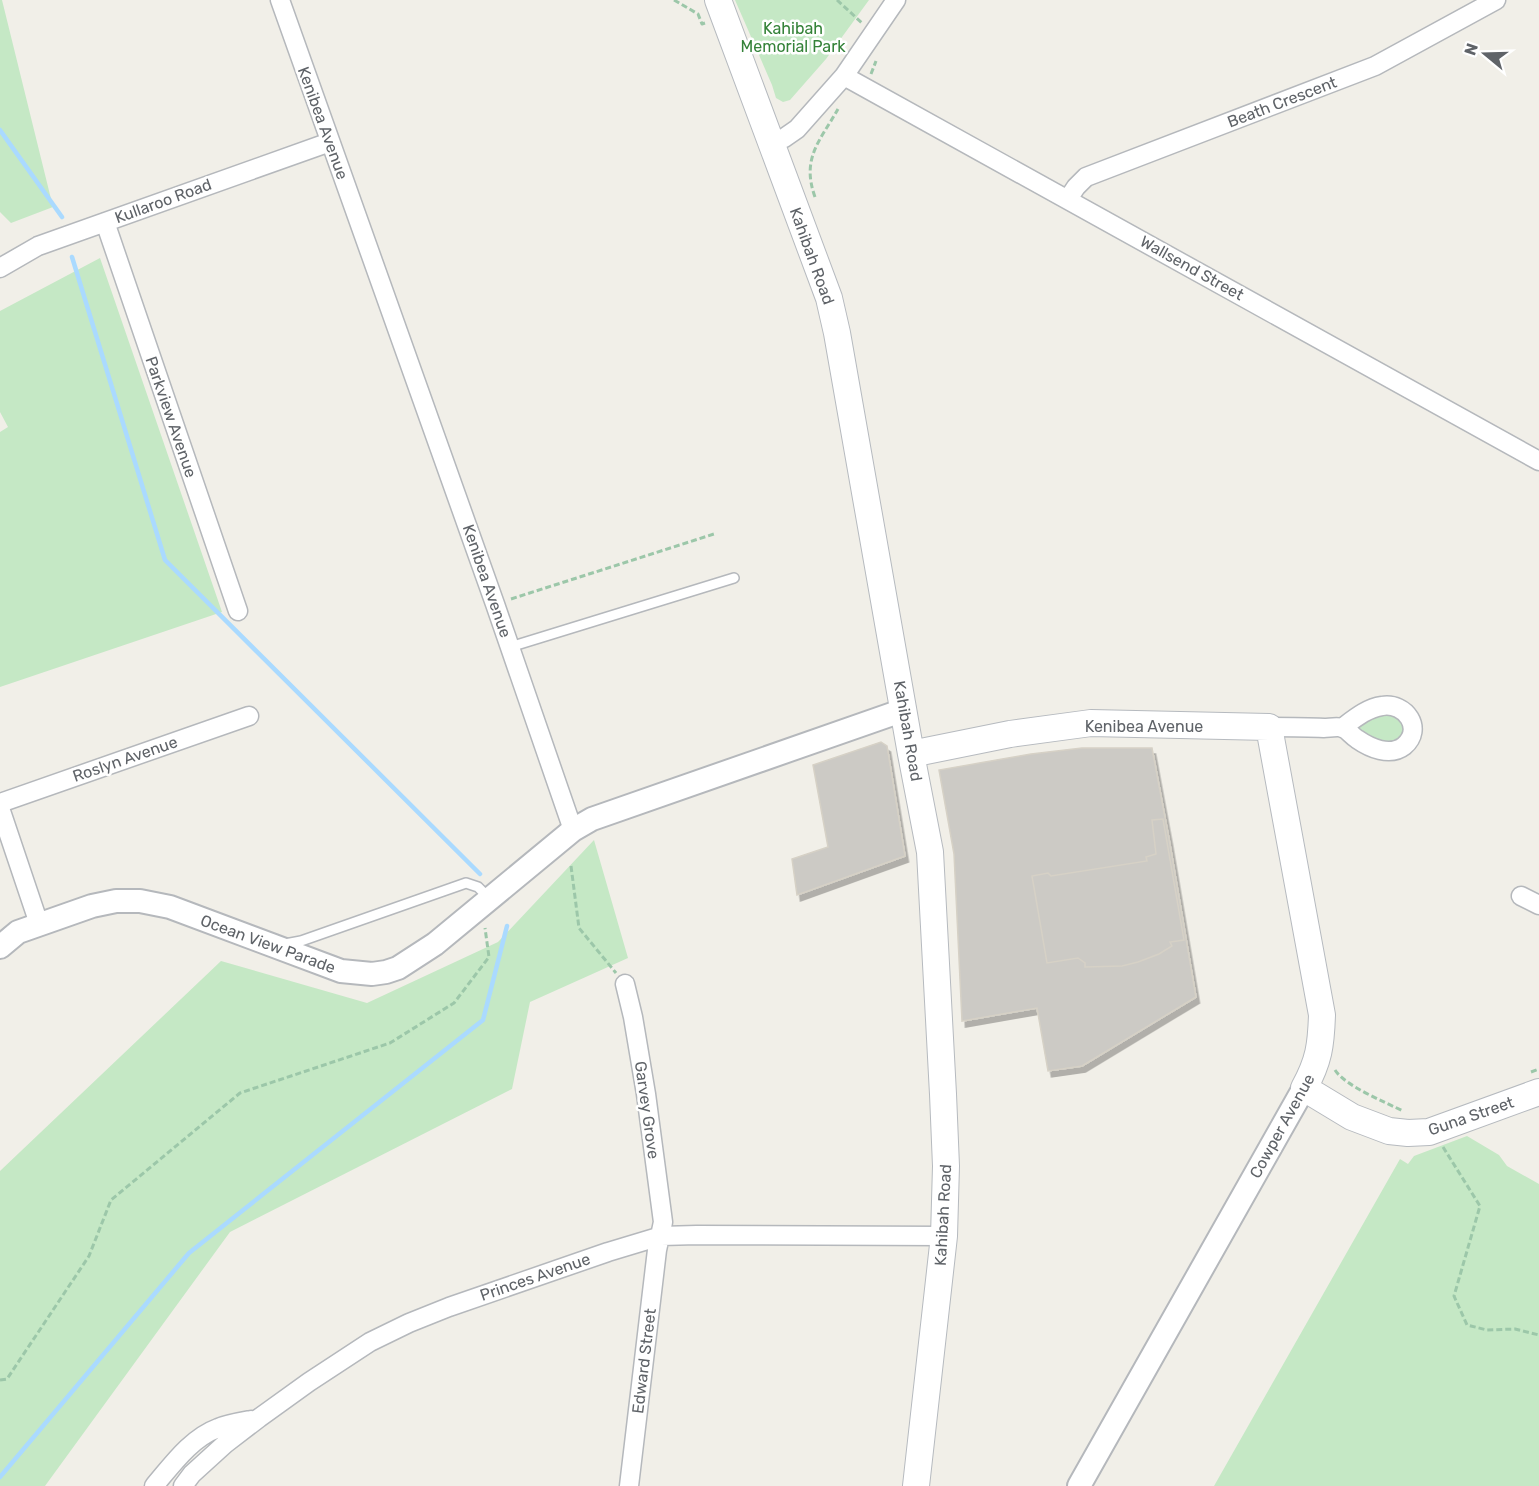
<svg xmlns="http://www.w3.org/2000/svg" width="1539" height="1486" font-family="Rubik,sans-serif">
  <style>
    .green { fill: #c5e8c5 }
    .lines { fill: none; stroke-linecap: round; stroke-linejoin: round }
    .stream { stroke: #aadaff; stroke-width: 4.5 }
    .building { fill: #cccac5; stroke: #d6d1c6; stroke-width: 1.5; filter: url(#shadow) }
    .service-casing { stroke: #b5b8bc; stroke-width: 12 }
    .minor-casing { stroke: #b5b8bc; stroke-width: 21 }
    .tertiary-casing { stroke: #b5b8bc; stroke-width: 26 }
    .secondary-casing { stroke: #b6babf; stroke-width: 28 }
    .path { stroke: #9cc7a9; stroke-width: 3; stroke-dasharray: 6 3; stroke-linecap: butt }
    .service { stroke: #fff; stroke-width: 9 }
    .minor { stroke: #fff; stroke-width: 18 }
    .tertiary { stroke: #fff; stroke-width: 22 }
    .secondary { stroke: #fff; stroke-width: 26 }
    .labels { text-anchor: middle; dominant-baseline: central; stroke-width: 5; stroke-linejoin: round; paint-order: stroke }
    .park-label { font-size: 16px; fill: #348238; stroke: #fff }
    .street-label { font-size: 16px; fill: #5f6368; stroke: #fff }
  </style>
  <defs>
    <filter id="shadow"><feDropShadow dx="3.5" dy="6" stdDeviation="0" flood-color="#0004"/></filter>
  </defs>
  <rect width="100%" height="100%" fill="#f1efe8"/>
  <path class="green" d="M0 0H2L53 207 11 223 0 212Z
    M735 0H869L826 59 790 100 783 102 776 98 772 85Z
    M100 258 222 612 0 687V432L8 427 0 412V311Z
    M1389 712 1404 721V732L1400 738 1393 743 1376 742 1352 728 1367 719Z
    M594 840 628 958 530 1002 512 1089 230 1232 45 1486H0V1171L221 961 367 1003 498 942Z
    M1467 1136 1499 1155 1507 1166 1539 1184V1486H1214L1400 1159 1408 1164 1414 1156Z"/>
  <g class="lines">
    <path class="stream" d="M0 130 62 217
      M72 257 165 560 480 874
      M0 1477 189 1253 483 1020 507 926"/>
  </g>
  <path class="building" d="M881 742 887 746 905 856 797 895 792 859 828 847 813 765Z
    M1082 748H1152L1169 839 1196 997 1082 1066 1048 1071 1037 1008 962 1021 954 854 939 770 1031 754Z
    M1163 819 1184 940 1170 942 1172 946 1159 954 1138 962 1122 966 1085 967V963L1078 958 1047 963 1032 876 1048 873 1051 876 1147 861 1146 857 1156 854 1152 820Z"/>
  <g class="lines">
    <g class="service-casing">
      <path id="service" d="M510 647 734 578
        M285 944 301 941 466 883 478 887 490 899"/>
    </g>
    <g class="minor-casing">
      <path id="minor" d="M280 0 495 604 573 830
        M844 76 1539 461
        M771 143 784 138 797 129 844 76 896 0
        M1068 199 1076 187 1086 177 1375 66 1496 0
        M105 222 238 611
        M0 268 38 246 330 142
        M1269 727C1288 727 1306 727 1324 728 1329 728 1338 726 1343 728 1348 730 1352 736 1357 739 1370 748 1390 757 1404 746 1424 729 1406 702 1382 706 1367 708 1354 719 1342 728
        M0 803 249 716
        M0 808 39 924
        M1521 896 1539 905
        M625 984 633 1017 646 1094 663 1222 657 1250 629 1486
        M154 1486C172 1465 191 1438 218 1428 228 1424 240 1422 251 1420
        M183 1486 192 1474 225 1444 259 1418 309 1382 370 1342 409 1323 449 1307 608 1252 661 1236 697 1235 944 1236"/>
    </g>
    <g class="tertiary-casing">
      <path id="tertiary" d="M0 947 18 932 92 906 116 901H140L170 907 341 971 372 974 386 972 398 968 435 944 573 830 592 819 904 710
        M1079 1486 1304 1088"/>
    </g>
    <g class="secondary-casing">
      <path id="secondary" d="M718 0 829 298 837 333 911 754 930 852 943 1094 946 1166 944 1236 916 1486
        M911 754 1010 734 1091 723 1269 727 1322 1015C1321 1045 1319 1061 1304 1088L1352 1117 1389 1131 1408 1133 1429 1132 1539 1092"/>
    </g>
    <path class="path" d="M674 0 698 14 702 24 705 23
      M837 0 862 23
      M871 74 876 61
      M815 197C801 158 820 141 838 109
      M511 599 714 534
      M571 866 579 928 616 973
      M1335 1070C1345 1086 1385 1102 1403 1111
      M1531 1072 1539 1069
      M1443 1147 1480 1206 1454 1296 1467 1325 1487 1330 1515 1329 1539 1335
      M0 1380 7 1379 89 1256 111 1200 240 1093 390 1043 454 1003 489 957 485 928"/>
    <use href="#service" class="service"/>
    <use href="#minor" class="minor"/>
    <use href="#tertiary" class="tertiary"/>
    <use href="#secondary" class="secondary"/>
  </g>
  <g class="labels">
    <g class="park-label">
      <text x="793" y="28">Kahibah<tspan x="793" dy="18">Memorial Park</tspan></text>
    </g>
    <g class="street-label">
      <text transform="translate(1282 102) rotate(-21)">Beath Crescent</text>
      <text transform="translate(323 123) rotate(70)">Kenibea Avenue</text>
      <text transform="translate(163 201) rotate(-20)">Kullaroo Road</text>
      <text transform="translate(812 256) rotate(70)">Kahibah Road</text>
      <text transform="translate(1192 268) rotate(29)">Wallsend Street</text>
      <text transform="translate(171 417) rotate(71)">Parkview Avenue</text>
      <text transform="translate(487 581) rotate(71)">Kenibea Avenue</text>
      <text x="1144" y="726">Kenibea Avenue</text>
      <text transform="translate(908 731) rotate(80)">Kahibah Road</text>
      <text transform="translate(125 759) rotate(-19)">Roslyn Avenue</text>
      <text transform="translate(268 944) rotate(20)">Ocean View Parade</text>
      <text transform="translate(647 1110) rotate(82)">Garvey Grove</text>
      <text transform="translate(1471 1116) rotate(-19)">Guna Street</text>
      <text transform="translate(1282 1126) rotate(-61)">Cowper Avenue</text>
      <text transform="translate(943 1215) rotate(-87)">Kahibah Road</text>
      <text transform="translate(535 1277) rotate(-19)">Princes Avenue</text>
      <text transform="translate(644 1361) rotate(-83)">Edward Street</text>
    </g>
  </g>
  <g transform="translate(1485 54) rotate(289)" stroke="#ffffff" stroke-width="4.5" paint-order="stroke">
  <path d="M0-4.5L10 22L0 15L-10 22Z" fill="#5f6368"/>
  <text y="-9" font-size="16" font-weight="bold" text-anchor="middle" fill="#5f6368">N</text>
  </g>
</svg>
